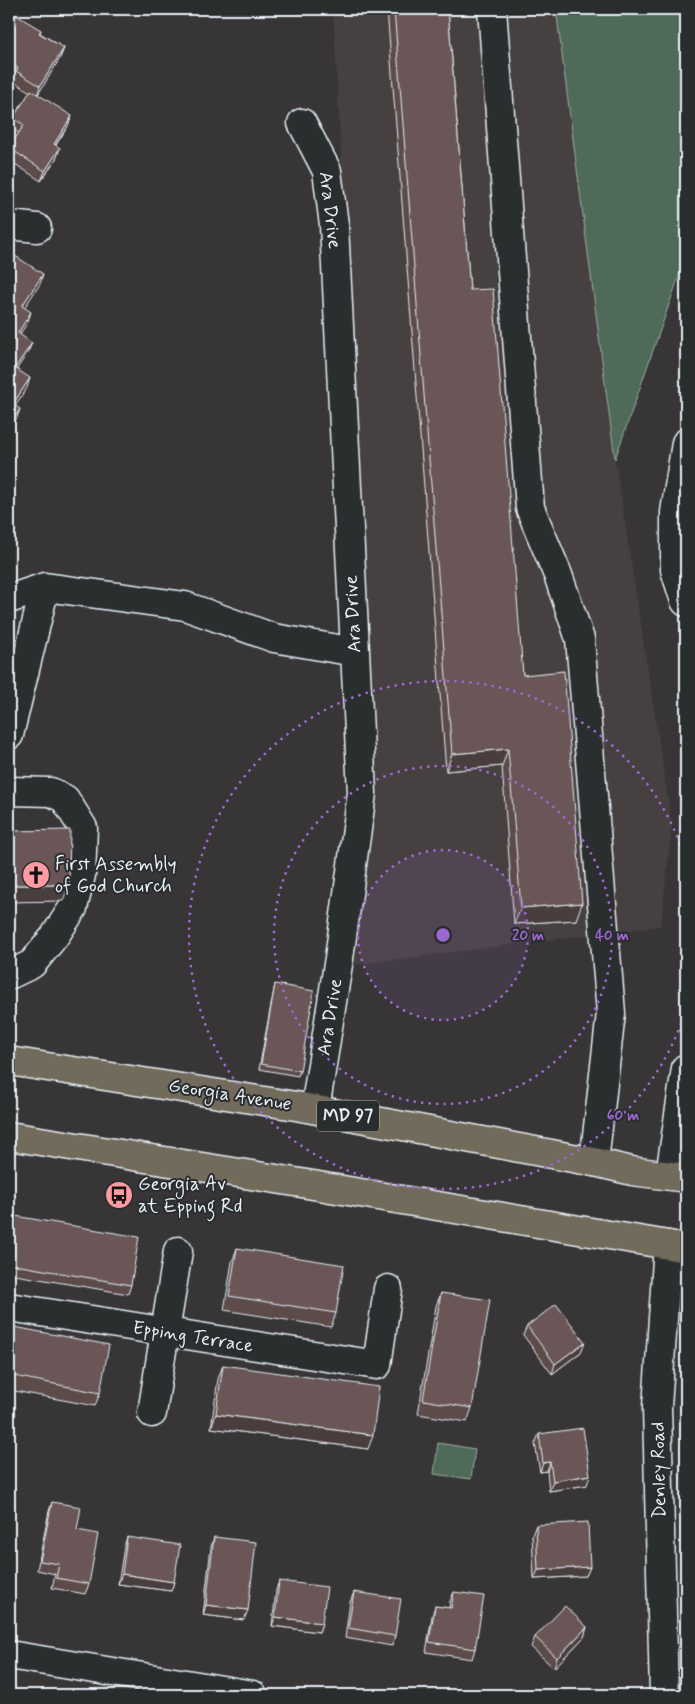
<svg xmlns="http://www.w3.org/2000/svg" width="695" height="1704" font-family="Mynerve,sans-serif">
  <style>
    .built { fill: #463f40 }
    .green { fill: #4f6a59; stroke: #9caea8 }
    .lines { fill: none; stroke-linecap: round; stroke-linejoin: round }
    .minor-casing { stroke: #e8f1f8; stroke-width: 31 }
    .major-casing { stroke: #e8f1f8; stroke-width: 31 }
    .minor { stroke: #2a2d2e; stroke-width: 28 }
    .major { stroke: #726b5a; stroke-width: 28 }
    .wall { fill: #5b4b4a; stroke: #e8f1f8 }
    .shaded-wall { fill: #4a3d3c; stroke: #e8f1f8 }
    .building { fill: #6a5756; stroke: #e8f1f8 }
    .ring { fill: none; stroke: #9c67d0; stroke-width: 2.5; stroke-dasharray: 2.5 5 }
    .labels { text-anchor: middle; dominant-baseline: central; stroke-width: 4; stroke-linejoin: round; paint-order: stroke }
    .shield { fill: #2a2d2e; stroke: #afb6bb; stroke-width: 1 }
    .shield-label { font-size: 18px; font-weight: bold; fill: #e8f1f8 }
    .street-label { font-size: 19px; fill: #e8f1f8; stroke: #2a2d2e }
    .poi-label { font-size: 19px; fill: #e8f1f8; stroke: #2a2d2e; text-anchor: start }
    .centre { fill: #9c67d0; stroke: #2a2d2e; stroke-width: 2.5 }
    .ring-label { font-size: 15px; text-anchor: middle; font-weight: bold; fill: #9c67d0; stroke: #2a2d2e; stroke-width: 4; stroke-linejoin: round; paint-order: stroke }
  </style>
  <rect width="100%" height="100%" fill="#373536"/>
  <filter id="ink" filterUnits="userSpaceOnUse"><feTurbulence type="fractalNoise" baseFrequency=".02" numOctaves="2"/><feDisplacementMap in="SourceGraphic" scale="10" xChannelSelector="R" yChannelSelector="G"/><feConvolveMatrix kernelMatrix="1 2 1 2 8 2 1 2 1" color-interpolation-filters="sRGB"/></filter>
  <g filter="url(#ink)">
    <path class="built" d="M333 9H556L615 459 672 825 661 926 352 965 374 760Z"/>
    <path class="green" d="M556 9H686V256L615 459Z
      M438 1443 475 1449 471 1479 434 1474Z"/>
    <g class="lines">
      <g class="minor-casing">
        <path id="minor" d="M492 9 530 508 558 575 580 639 611 1013 594 1162
          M302 123 327 171 334 225 362 793 339 958 315 1109
          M9 225 37 228
          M686 443 675 512V570L685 601 686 602
          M45 587 185 606 274 638 355 652
          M9 599 45 587 9 735
          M9 791 51 792 65 799 83 828 81 875 73 908 54 937 32 964 9 975
          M670 1175 686 1068
          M9 1307 377 1365 388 1289
          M152 1413 178 1251
          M9 1655 253 1695
          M664 1695 657 1407 668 1245"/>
      </g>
      <g class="major-casing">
        <path id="major" d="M9 1061 296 1106 594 1162 632 1171 686 1178
          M9 1136 301 1183 686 1248"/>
      </g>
      <use href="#minor" class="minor"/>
      <use href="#major" class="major"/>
    </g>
    <path class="wall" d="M387 9H448L470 290 523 675 576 920 514 924 502 766 446 771Z
      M9 16 14 19 41 30 40 33 64 48 60 58 38 94 68 126 56 145 57 157 41 181 9 160V148L19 133 10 128 13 118 30 92 13 81 14 77 9 74Z
      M275 984 300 1071 298 1076 259 1069 274 989Z
      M9 1215 131 1285 128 1294 9 1274Z
      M237 1248 336 1313 331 1327 224 1310 232 1262Z
      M441 1293 472 1408 467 1422 418 1414 436 1306Z
      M9 1326 100 1393 95 1406 9 1390Z
      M527 1326 581 1352 552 1374 523 1335Z
      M223 1365 368 1449 211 1428 218 1379Z
      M539 1434 587 1485 549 1491 547 1471 540 1472 535 1444Z
      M52 1502 77 1530 89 1584 85 1594 52 1588 55 1574 37 1570 49 1511Z
      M536 1525 590 1567 586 1576 534 1579 532 1535Z
      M127 1537 174 1582 171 1591 118 1584 124 1547Z
      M214 1537 244 1620 203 1615 211 1547Z
      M279 1581 322 1623 319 1632 272 1626 276 1590Z
      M354 1592 395 1636 392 1646 345 1638 350 1602Z
      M454 1592 475 1649 472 1659 426 1652 432 1616 435 1606 449 1608 450 1601Z
      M587 1627 584 1637 554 1668 531 1647 535 1637Z"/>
    <path class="shaded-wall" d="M64 48 60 58 37 96 40 86Z
      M72 116 68 126 50 153 54 144Z
      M60 148 57 157 41 181 45 171Z
      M43 274 40 284 19 316 22 306Z
      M31 312 28 322 14 343 18 333Z
      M32 343 28 352 11 378 15 368Z
      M30 378 27 388 10 413 13 404Z
      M20 409 17 418 9 430V426Z
      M508 749 502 766 446 771 452 754Z
      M9 885H69L63 901 9 902Z
      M582 903 576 920 514 924 521 908Z
      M585 1342 581 1352 552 1374 555 1364Z
      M216 1414 373 1435 368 1449 211 1428Z
      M550 1462 547 1471 540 1472 543 1463Z
      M590 1475 587 1485 549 1491 553 1481Z
      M590 1567 586 1576 534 1579 538 1570Z
      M122 1574 174 1582 171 1591 118 1584Z
      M206 1605 248 1610 244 1620 203 1615Z
      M275 1617 322 1623 319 1632 272 1626Z
      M587 1627 584 1637 554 1668 557 1658Z"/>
    <path class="building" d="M394 9H448L470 290 493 289 523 675 564 671 582 903 521 908 508 749 452 754Z
      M16 15 41 30 39 33 64 48 40 86 16 71 18 68 9 63V16L14 19Z
      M31 90 72 116 54 144 60 148 45 171 9 148 24 125 13 118Z
      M9 252 43 274 22 306 31 312 18 333 32 343 15 368 30 378 13 404 20 409 9 426Z
      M70 830 69 885H9V831Z
      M275 984 314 991 300 1071 261 1064Z
      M9 1215 139 1237 131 1285 9 1264Z
      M237 1248 344 1265 336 1313 229 1296Z
      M441 1293 490 1300 472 1408 423 1400Z
      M556 1304 585 1342 555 1364 527 1326Z
      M9 1326 109 1345 100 1393 9 1375Z
      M223 1365 379 1387 373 1435 216 1414Z
      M583 1428 590 1475 553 1481 550 1462 543 1463 539 1434Z
      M52 1502 81 1507 77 1530 98 1534 89 1584 56 1578 59 1564 40 1561Z
      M588 1522 590 1567 538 1570 536 1525Z
      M127 1537 180 1545 174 1582 122 1574Z
      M214 1537 256 1542 248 1610 206 1605Z
      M279 1581 327 1587 322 1623 275 1617Z
      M354 1592 401 1599 395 1636 348 1628Z
      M454 1592 484 1596 475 1649 429 1642 435 1606 451 1608Z
      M565 1606 587 1627 557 1658 535 1637Z"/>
  </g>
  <circle cx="443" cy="935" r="85" fill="#9c67d0" fill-opacity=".12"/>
  <g class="ring">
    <circle cx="443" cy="935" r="85"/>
    <circle cx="443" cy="935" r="169"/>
    <path d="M686 1009A254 254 0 1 1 686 861"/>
  </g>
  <defs>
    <g id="church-disc" transform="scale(1.4375)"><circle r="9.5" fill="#ff9aa2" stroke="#2a2d2e"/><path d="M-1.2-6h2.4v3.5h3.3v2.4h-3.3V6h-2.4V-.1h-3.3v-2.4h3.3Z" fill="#111"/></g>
    <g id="bus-disc" transform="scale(1.4375)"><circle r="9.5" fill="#ff9aa2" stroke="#2a2d2e"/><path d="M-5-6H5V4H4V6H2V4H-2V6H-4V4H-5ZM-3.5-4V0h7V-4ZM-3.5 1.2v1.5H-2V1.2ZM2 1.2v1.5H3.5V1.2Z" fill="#111"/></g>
  </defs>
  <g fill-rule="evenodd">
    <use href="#church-disc" x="36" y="875"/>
    <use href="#bus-disc" x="119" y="1195"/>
  </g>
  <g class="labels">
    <rect class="shield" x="317" y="1100.5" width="62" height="31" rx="4"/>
    <g class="shield-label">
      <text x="348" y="1116">MD 97</text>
    </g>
    <g class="street-label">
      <text transform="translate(330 210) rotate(83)">Ara Drive</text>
      <text transform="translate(353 614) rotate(-93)">Ara Drive</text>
      <text transform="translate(330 1017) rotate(-81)">Ara Drive</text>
      <text transform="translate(230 1095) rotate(9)">Georgia Avenue</text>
      <text transform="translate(193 1337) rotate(9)">Epping Terrace</text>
      <text transform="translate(659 1470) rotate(-91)">Denley Road</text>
    </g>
    <g class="poi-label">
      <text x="55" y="864">First Assembly<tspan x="55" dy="22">of God Church</tspan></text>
      <text x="138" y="1184">Georgia Av<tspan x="138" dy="22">at Epping Rd</tspan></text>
    </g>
  </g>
  <circle cx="443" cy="935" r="8" class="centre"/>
  <g class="ring-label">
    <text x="528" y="940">20 m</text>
    <text x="612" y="940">40 m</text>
    <text x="623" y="1120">60 m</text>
  </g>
  <rect width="695" height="1704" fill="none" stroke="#2a2d2e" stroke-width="30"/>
  <rect x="15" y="15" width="665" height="1674" fill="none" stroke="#e8f1f8" stroke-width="2" filter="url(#ink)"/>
</svg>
